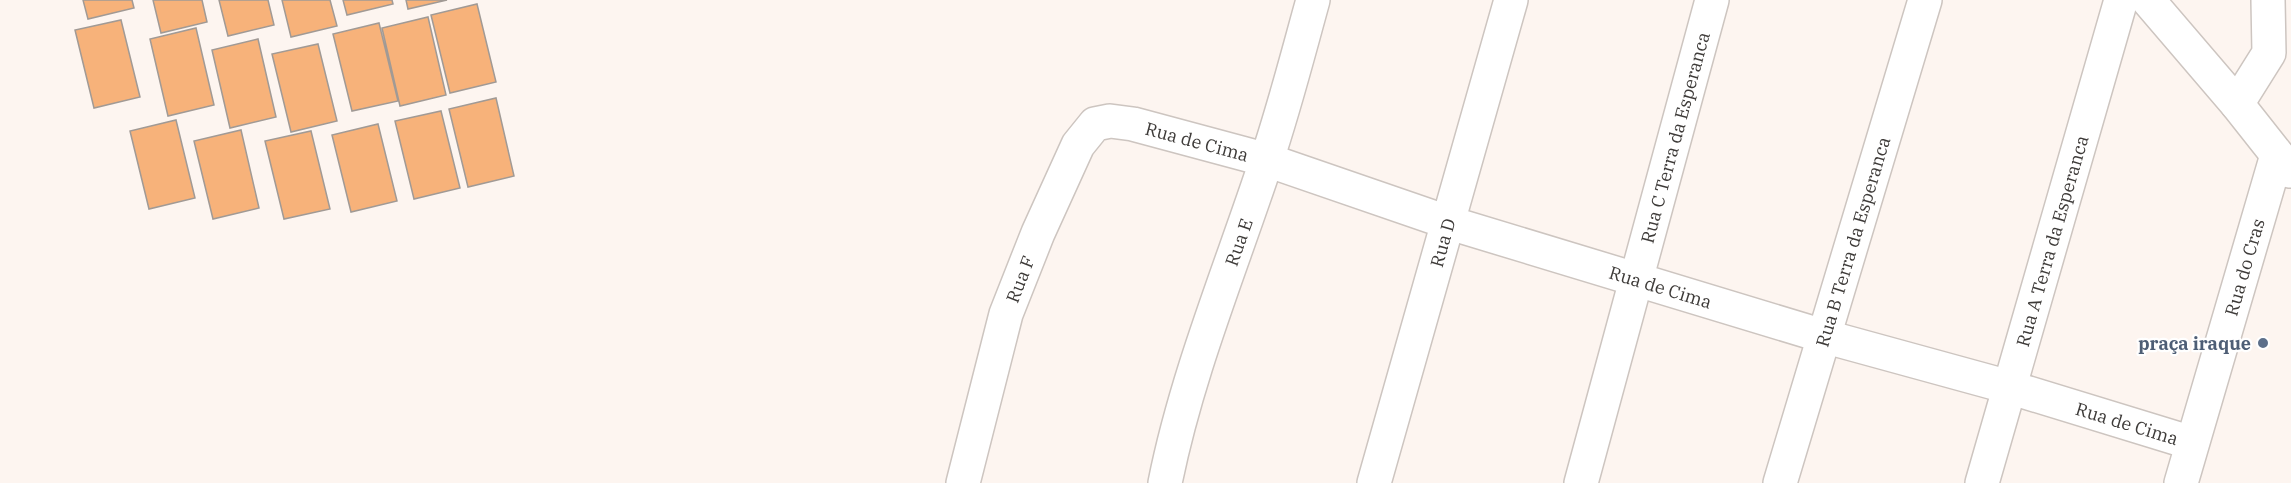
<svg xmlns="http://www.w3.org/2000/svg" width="2291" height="483" font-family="'IBM Plex Serif',serif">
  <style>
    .building { fill: #f7b27a; stroke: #a19a95; stroke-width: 1.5 }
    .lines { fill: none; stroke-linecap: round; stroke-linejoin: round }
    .minor-casing { stroke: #cdc5c0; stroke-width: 36 }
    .minor { stroke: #fff; stroke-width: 33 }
    .service-dot { fill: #5c6f8a; stroke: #fff; stroke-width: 2 }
    .labels { text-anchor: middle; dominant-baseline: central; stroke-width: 4.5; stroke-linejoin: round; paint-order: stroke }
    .street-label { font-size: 18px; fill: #3e3b39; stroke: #fff }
    .service-label { font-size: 18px; font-weight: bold; fill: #4e5e75; stroke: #fff; text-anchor: end }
  </style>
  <rect width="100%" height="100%" fill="#fdf5f0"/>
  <path class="building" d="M83 0H132L134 8 88 19Z
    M153 0H202L207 22 161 33Z
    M219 0H268L274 25 228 36Z
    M282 0H330L337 26 291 37Z
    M343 0H392L393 4 347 15Z
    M406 0H447L408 9Z
    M477 4 496 82 450 93 431 15Z
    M428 17 446 95 400 106 382 28Z
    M121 20 140 97 94 108 75 30Z
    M379 23 398 101 352 111 333 34Z
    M196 28 214 105 168 116 150 39Z
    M258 39 276 117 230 128 212 50Z
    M318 44 337 121 291 132 272 54Z
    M496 98 514 176 468 187 449 109Z
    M441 111 460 188 414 199 395 121Z
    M176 120 195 198 149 209 130 131Z
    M378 124 397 201 351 212 332 135Z
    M241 130 259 208 213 219 194 141Z
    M311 131 330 209 284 219 265 141Z"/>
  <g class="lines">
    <g class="minor-casing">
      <g id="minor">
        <path d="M2148 0 2237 104 2290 171"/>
        <path d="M2237 104 2269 53 2268 0"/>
        <path id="s1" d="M963 483 1006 314 1038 233 1078 145 1095 124 1110 121 1133 124 1267 160 1450 223 1823 336 2009 387 2192 443"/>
        <path id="s2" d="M1165 483C1187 373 1231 268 1266 162 1284 109 1298 54 1313 0"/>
        <path id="s3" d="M1374 483 1511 0"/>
        <path id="s4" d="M1581 483 1712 0"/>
        <path id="s5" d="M1780 483 1925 0"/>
        <path id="s6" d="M1982 483 2121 0"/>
        <path id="s7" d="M2181 483 2277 155"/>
      </g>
    </g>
    <use href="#minor" class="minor"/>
  </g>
  <circle class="service-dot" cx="2263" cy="343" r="6"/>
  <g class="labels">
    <g class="street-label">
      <text stroke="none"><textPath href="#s4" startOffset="358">Rua C Terra da Esperanca</textPath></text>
      <text stroke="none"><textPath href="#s1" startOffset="490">Rua de Cima</textPath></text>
      <text stroke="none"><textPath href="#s2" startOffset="252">Rua E</textPath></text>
      <text stroke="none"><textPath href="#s5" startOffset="252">Rua B Terra da Esperanca</textPath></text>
      <text stroke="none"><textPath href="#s3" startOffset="250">Rua D</textPath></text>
      <text stroke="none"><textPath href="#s6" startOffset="252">Rua A Terra da Esperanca</textPath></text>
      <text stroke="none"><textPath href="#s7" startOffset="225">Rua do Cras</textPath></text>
      <text stroke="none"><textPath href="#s1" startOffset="212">Rua F</textPath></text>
      <text stroke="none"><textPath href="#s1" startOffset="976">Rua de Cima</textPath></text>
      <text stroke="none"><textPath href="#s1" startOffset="1462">Rua de Cima</textPath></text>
    </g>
    <g class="service-label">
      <text x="2251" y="343">praça iraque</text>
    </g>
  </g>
</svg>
